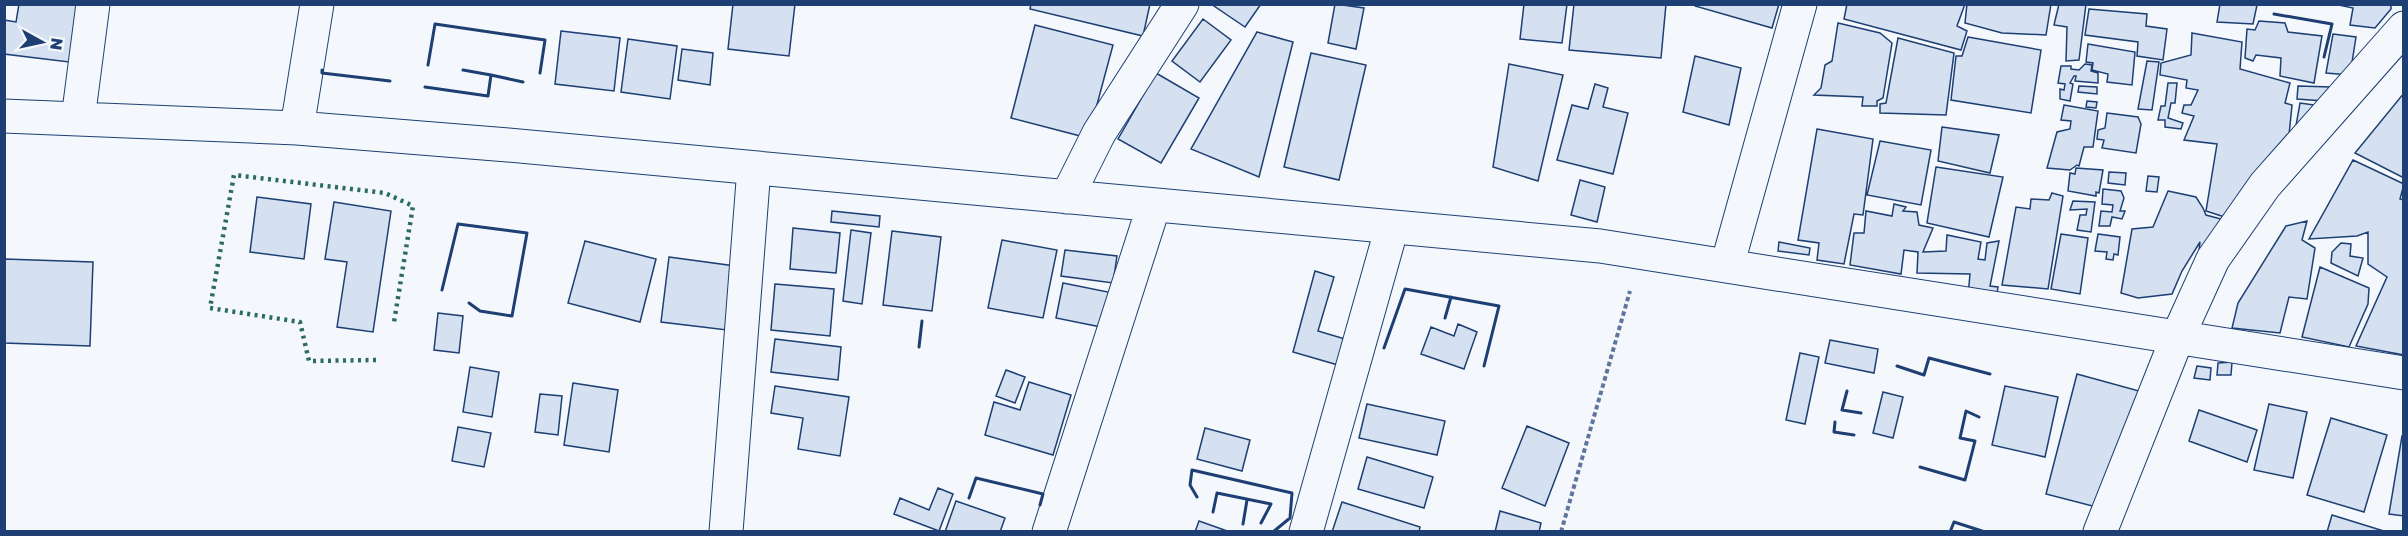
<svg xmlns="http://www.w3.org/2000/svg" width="2408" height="536" font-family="'Golos Text',sans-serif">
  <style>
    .building { fill: #d5e0f0; stroke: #1d3f73; stroke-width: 1.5 }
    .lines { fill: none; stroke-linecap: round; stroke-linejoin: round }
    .street-casing { stroke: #1d3f73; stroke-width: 35 }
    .path { stroke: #5e769c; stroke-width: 4; stroke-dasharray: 4.5 3; stroke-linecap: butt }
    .street { stroke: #f4f7fb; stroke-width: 33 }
    .hedge { stroke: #2c6c60; stroke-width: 4.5; stroke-dasharray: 3 4.5; stroke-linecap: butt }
    .wall { stroke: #1d3f73; stroke-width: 3 }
  </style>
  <rect width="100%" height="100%" fill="#f4f7fb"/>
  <path class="building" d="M19 4H88L69 62 4 54V20L16 22Z
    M733 4H795L789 56 728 49Z
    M1031 4H1150L1143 36 1030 9Z
    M1215 4H1261L1245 27 1214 6Z
    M1335 4 1364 8 1356 49 1328 43Z
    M1524 4H1567L1562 43 1520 39Z
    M1574 4H1666L1661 58 1569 50Z
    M1695 4H1779L1772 28 1695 6Z
    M1847 4H1965L1957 26 1967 31 1961 50 1844 19Z
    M1967 4H2051L2046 35 2002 33 1965 23Z
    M2059 4H2086L2079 60 2066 61 2067 27 2054 25Z
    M2220 4 2257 5 2253 24 2217 22Z
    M2334 4H2391V9L2375 28 2350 25 2353 8Z
    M2089 9 2147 14 2146 26 2167 29 2163 60 2137 56 2138 42 2085 35Z
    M1203 19 1231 40 1200 82 1172 61Z
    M2259 21 2285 23 2288 32 2322 36 2314 83 2280 76 2281 58 2256 55 2253 61 2245 58 2247 29 2255 30Z
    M1838 23 1880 33 1892 43 1883 98 1877 101V106H1862L1863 97 1814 95 1821 88 1825 65 1832 61Z
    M1035 25 1113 45 1088 138 1011 118Z
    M561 31 620 38 614 91 555 84Z
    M1257 32 1293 42 1259 177 1191 149Z
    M2192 33 2242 42 2240 69 2290 83 2285 103 2292 105 2288 145 2234 220 2206 211 2217 144 2184 140 2194 116 2182 113 2184 105H2191L2198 90 2186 88 2187 80 2160 75 2161 63 2191 55Z
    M2333 34 2356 37 2350 75 2326 73Z
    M1968 37 2041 50 2031 113 1951 100 1956 56H1962Z
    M1898 38 1954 53 1946 115 1880 113V104L1886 103Z
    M628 39 677 46 670 99 621 92Z
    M2088 44 2135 52 2132 85 2107 82 2108 74 2092 70 2093 63 2086 62Z
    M682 49 713 53 710 85 678 80Z
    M1311 53 1366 65 1339 180 1284 167Z
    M1695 56 1741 68 1729 125 1683 112Z
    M2147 61 2159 62 2152 110 2138 109Z
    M1509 64 1563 75 1538 181 1493 167Z
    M2085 64 2092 65 2091 71 2098 73V83L2075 81 2076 76H2074L2070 83 2073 84 2070 101 2060 99V89L2064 90 2065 84 2058 83 2061 66H2071V69L2079 70Z
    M1156 73 1199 98 1161 163 1118 139Z
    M2168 83H2177L2175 103H2171L2168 118 2183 123 2181 129 2165 127V120H2158L2161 106H2165Z
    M1595 84 1608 88 1603 107 1628 113 1613 174 1557 160 1572 105 1588 109Z
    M2079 86 2097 87V94L2078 92Z
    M2298 86 2331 87 2324 101 2297 99Z
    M2404 93V178L2355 153Z
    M2087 101 2097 102 2096 108 2086 107Z
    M2300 103 2321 106 2295 131Z
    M2064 105 2098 111 2093 147H2084L2079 166 2077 165 2070 170 2047 168 2057 132 2070 129 2071 121 2061 120Z
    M2107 113 2138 117 2141 124 2136 153 2102 148 2104 140 2097 139 2098 130 2105 128Z
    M1942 127 1999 135 1990 173 1938 161Z
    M1817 129 1873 139 1863 215 1854 214 1844 264 1817 260 1819 243 1798 240Z
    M1880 141 1931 150 1921 205 1867 195Z
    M2353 160 2404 184 2400 199 2404 200V355L2356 346 2387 277 2368 264V232L2357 236 2309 239Z
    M1936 167 2003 177 1989 237 1927 223Z
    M2076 168 2103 170 2099 193 2096 192V196L2068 191 2070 173 2075 174Z
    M2109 172 2126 173 2125 185 2108 183Z
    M2148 176 2159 177 2157 192 2146 191Z
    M1580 180 1605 187 1597 222 1571 215Z
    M2103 189 2121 191 2124 198 2120 211H2125L2122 219 2112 217 2110 226H2099L2101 211 2112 212 2113 205 2102 204Z
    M2168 191 2196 197 2203 208 2206 215 2221 219 2219 229 2198 259 2200 242 2182 271 2172 294 2138 298 2121 293 2132 229 2153 227Z
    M2052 193 2063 196 2048 289 2002 285 2016 207 2030 209 2031 199 2049 200Z
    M257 197 311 204 304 259 250 252Z
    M2073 201 2095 202 2091 232 2077 230 2080 215H2086L2087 209 2070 210Z
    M334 202 391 211 373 332 337 327 347 262 325 259Z
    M1894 204 1906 207 1903 211 1917 212 1919 225 1933 228 1923 252 1946 251 1947 235 1981 242 1978 259 1985 260 1987 243 1999 241 1990 286 1998 287 1996 299 1968 296 1970 274 1917 273 1918 252 1904 250 1901 274 1850 265 1854 233H1864L1866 211 1892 216Z
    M832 211 880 216 879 227 831 222Z
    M2307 221 2302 240 2315 248 2307 299 2289 297 2280 333 2232 328 2238 303 2286 226Z
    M793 228 840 233 836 273 790 269Z
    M851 230 871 233 862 304 843 301Z
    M892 231 941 237 932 311 883 305Z
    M2061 234 2088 238 2080 294 2051 289Z
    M2098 234 2120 237 2118 255 2114 254 2113 260 2106 259 2107 252 2095 251Z
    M1002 240 1057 250 1043 318 988 308Z
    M585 241 656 259 640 322 568 303Z
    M1779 242 1810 248 1809 255 1778 251Z
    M2341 243 2351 244 2350 256 2363 258 2358 276 2331 263 2332 252Z
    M1065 250 1117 256 1113 283 1061 276Z
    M669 257 735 266 727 330 661 322Z
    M4 259 93 262 90 346 4 343Z
    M2320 267 2369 288 2368 304 2349 347 2302 337Z
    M1315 271 1334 277 1318 331 1345 339 1338 365 1293 352Z
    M1063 283 1113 293 1106 328 1056 318Z
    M775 284 834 289 830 336 771 330Z
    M438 313 463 316 459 353 434 350Z
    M1458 324 1477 332 1464 369 1421 354 1431 327 1454 336Z
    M775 339 841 347 838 380 771 372Z
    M1830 340 1878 349 1874 373 1825 363Z
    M1800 353 1819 357 1805 424 1786 420Z
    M2232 362 2231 375H2217L2218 363Z
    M2197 366 2211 368 2210 380 2194 378Z
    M470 367 499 372 492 417 463 412Z
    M1006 370 1025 377 1015 403 996 396Z
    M2077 374 2139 391 2108 510 2046 494Z
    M1029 382 1071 395 1053 455 985 435 994 402 1020 410Z
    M573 383 618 390 609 452 564 445Z
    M775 386 849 397 840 456 798 449 803 418 771 413Z
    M2005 386 2058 397 2045 457 1992 445Z
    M1883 392 1903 397 1893 438 1873 433Z
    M540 394 562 396 558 435 535 432Z
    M1367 404 1445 421 1437 455 1359 438Z
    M2269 404 2307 412 2293 478 2254 470Z
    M2199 410 2257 430 2247 462 2189 441Z
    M2331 418 2387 435 2364 512 2307 495Z
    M1527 426 1569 443 1545 506 1502 488Z
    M458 427 491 433 484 467 452 461Z
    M1205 428 1250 440 1242 471 1197 459Z
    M2402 436H2404V516L2389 514Z
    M1367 457 1433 477 1424 508 1358 489Z
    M938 488 953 494 939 531 894 514 900 498 929 510Z
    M956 501 1005 518 1000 532H945Z
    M1342 502 1420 527 1419 532H1332Z
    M1500 511 1541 523 1539 532H1495Z
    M2332 515 2387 532H2327Z
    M1199 521 1230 532H1195Z"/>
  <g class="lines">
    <g class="street-casing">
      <path id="street" d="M4 116 297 128 508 145 1600 246 2404 373
        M78 119 93 4
        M297 128 317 4
        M1067 197 1099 133 1182 4
        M1727 266 1800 4
        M726 532 754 168
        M1049 532 1154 205
        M1306 532 1392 227
        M2100 532 2178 336 2213 259 2265 185 2404 28"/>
    </g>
    <path class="path" d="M1561 532 1630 291"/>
    <use href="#street" class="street"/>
    <path class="hedge" d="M376 360 309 361 300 322 210 308 234 175 385 193 413 206 394 322"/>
    <path class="wall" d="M2274 14 2332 24 2324 57
      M428 65 435 24 545 40 540 73
      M322 70V73L390 81
      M463 70 491 75
      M425 87 488 96 491 75 523 82
      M442 290 458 224 527 233 512 316 480 311 469 303
      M1445 318 1451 297
      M919 347 922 321
      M1384 348 1405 289 1499 306 1484 366
      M1897 366 1924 375 1929 358 1990 374
      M1847 391 1842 410 1861 413
      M1835 422 1834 432 1854 435
      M1920 467 1965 480 1975 441 1960 438 1966 411 1979 417
      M1197 497 1190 485 1192 470 1292 493 1290 518 1273 532
      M969 498 976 478 1043 494 1040 505
      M1213 512 1217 493 1271 504 1261 523
      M1243 524 1247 500
      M1950 532 1954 522 1985 532"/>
  </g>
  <rect width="2408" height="536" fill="none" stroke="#1d3f73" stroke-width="12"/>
  <g transform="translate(42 42) rotate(98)" stroke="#f4f7fb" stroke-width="4.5" paint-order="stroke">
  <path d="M0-4.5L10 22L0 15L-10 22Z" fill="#1d3f73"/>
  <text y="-9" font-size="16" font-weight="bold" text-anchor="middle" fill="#1d3f73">N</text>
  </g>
</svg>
